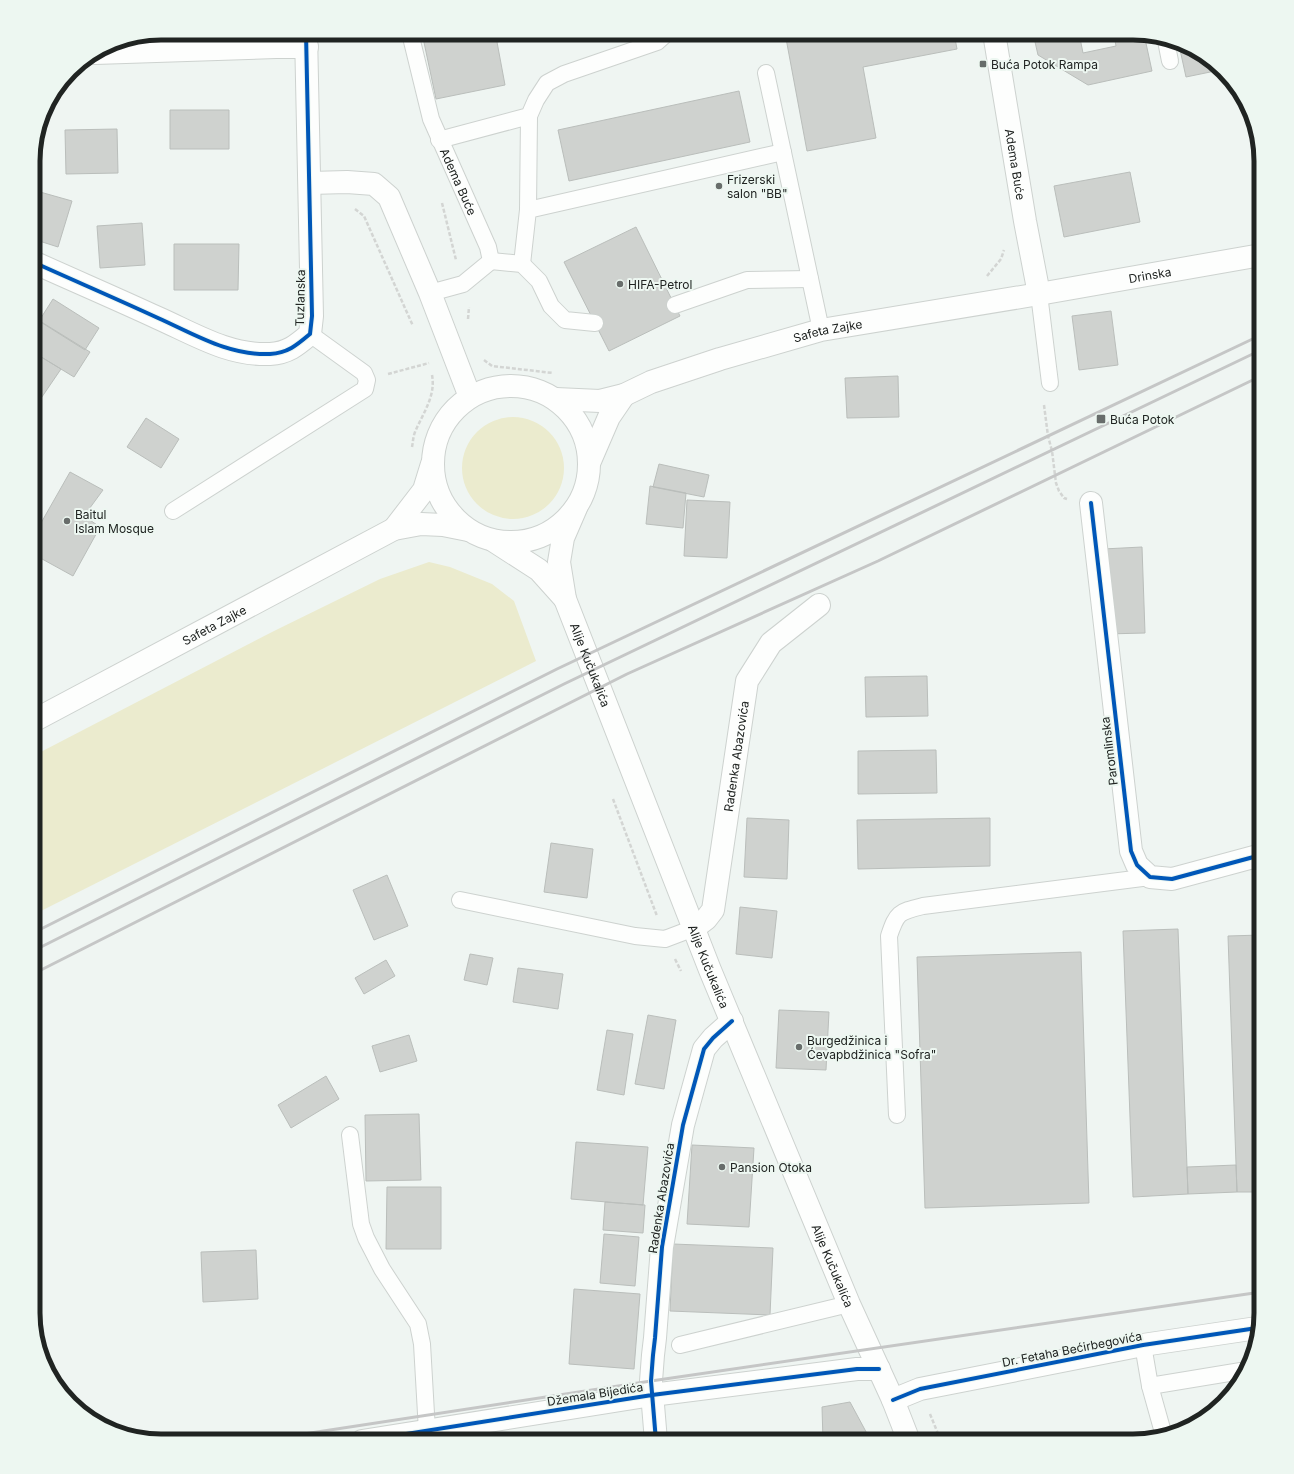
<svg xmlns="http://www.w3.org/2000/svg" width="1294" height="1474" font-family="Inter,sans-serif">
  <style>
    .green { fill: #ebebce }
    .building { fill: #cfd2cf; stroke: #babebb }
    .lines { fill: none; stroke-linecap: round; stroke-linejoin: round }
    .service-casing { stroke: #cdd2cf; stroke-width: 18 }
    .minor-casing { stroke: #cdd2cf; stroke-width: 24 }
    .tertiary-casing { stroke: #cdd2cf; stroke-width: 24 }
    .secondary-casing { stroke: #cdd2cf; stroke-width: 24 }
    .path { stroke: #d3d5d3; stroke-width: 2.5; stroke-dasharray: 4 2; stroke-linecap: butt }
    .service { stroke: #fdfefd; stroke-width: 16 }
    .minor { stroke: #fdfefd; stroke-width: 22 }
    .tertiary { stroke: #fdfefd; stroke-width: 22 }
    .secondary { stroke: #fdfefd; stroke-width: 22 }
    .rail { stroke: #c5c6c6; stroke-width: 3 }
    .cycleway-casing { stroke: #edf7f1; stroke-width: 6 }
    .cycleway { stroke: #0057b8; stroke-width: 4 }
    .poi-dot { fill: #686d6b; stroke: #edf7f1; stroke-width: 1.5 }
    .labels { text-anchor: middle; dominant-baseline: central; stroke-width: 4; stroke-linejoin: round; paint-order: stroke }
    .poi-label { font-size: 12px; fill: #202422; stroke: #edf7f1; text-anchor: start }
    .street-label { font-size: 12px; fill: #202422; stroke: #edf7f1 }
    .rim { fill: none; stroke: #202422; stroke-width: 5 }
  </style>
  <rect width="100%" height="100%" fill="#eff5f2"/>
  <path class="green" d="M462 468a51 51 0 1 1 102 0a51 51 0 1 1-102 0Z
    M429 562 450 567 492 584 514 601 536 661 33 915V756L274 631 380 579Z"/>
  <path class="building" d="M422 33H540L497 42 505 85 436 99Z
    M785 33H954L957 49 863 67 876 138 807 151Z
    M1033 33H1079L1083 53 1116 46 1114 35 1123 33 1144 34 1152 71 1088 85 1038 55Z
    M1179 45 1197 50 1220 70 1186 77Z
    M739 91 750 142 569 181 558 130Z
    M170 110H229V149H170Z
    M117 129 118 173 66 174 65 130Z
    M1130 172 1140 222 1064 237 1054 186Z
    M33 190 72 201 58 247 33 239Z
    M142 223 145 265 100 268 97 226Z
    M636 227 680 316 609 351 564 262Z
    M174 244H239L238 290H174Z
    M53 299 99 328 85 350 39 321Z
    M1111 311 1118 365 1079 370 1072 316Z
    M35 318 90 352 74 377 33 352V321Z
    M33 352 61 369 33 410Z
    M898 376 899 417 847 418 845 378Z
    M146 418 179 439 161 468 127 447Z
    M659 464 709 475 704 497 653 487Z
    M70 472 103 490 84 516 100 527 73 576 33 554V537Z
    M650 486 686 493 683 528 646 524Z
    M687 500 730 502 727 558 684 556Z
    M1142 547 1145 633 1106 634 1103 549Z
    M927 676 928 716 866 717 865 677Z
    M936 750 937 793 858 794V751Z
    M747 818 789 820 787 879 744 877Z
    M990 818V866L858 869 857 820Z
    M551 843 593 849 587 898 544 892Z
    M387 875 408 926 374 940 353 890Z
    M740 907 777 911 772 958 736 954Z
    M1178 929 1188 1194 1133 1197 1123 931Z
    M1261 935V1192H1237L1228 936Z
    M1081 952 1089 1203 925 1208 917 957Z
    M470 954 493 958 487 985 464 980Z
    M386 960 395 976 364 994 355 978Z
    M518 968 563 974 558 1009 513 1002Z
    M779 1010 829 1012 826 1070 776 1068Z
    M648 1015 676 1020 664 1089 635 1084Z
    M607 1030 633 1034 624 1095 597 1090Z
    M409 1035 417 1061 380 1072 372 1046Z
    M326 1076 339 1099 291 1128 278 1105Z
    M419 1114 421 1180 366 1181 365 1115Z
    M576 1142 648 1147 643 1205 571 1199Z
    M692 1145 754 1148 749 1227 687 1224Z
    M1236 1165 1237 1192 1188 1194 1187 1167Z
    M387 1187H441V1249H386Z
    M605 1202 645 1205 643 1233 603 1230Z
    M604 1234 639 1237 635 1286 600 1283Z
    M673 1244 773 1248 770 1315 670 1311Z
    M256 1250 258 1299 203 1302 201 1252Z
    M574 1289 640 1294 634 1369 569 1364Z
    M850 1402 871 1441H823L822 1407Z
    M1204 1418 1184 1429 1182 1422Z
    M808 1435 809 1441H734Z"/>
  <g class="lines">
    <g class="service-casing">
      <g id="service">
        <path id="s1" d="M410 33 431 119 488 247 491 261 463 284 430 293"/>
        <path d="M1166 41 1170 61"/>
        <path d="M766 73 821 330"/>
        <path d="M439 140 529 116 536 100 547 83 564 74 657 42 667 33"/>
        <path d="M528 210 529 116"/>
        <path d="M491 261 522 264 539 281 551 306 565 320 595 323"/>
        <path d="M522 264 528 210 783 152"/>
        <path d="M1039 294 1050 383"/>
        <path d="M675 305 747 280 810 279"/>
        <path d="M173 511 365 389 367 380 364 373 310 334"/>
        <path d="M460 900 635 936 665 939 694 928"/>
        <path d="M897 1115 889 936C897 912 899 912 923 906L1150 877"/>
        <path d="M350 1135 361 1224 366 1238 382 1269 418 1324 422 1344 427 1431"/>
        <path d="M680 1345 849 1304"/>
        <path d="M1143 1345 1150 1386 1164 1436"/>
        <path d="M1150 1386 1247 1370"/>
      </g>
    </g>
    <g class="minor-casing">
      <g id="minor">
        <path d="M95 53 276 47H307"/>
        <path d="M310 183 347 182 374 184 389 197 430 293 470 397"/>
        <path d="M33 262C75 281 117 299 158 318 194 334 229 356 270 354 288 353 297 345 310 334L312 316 306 33"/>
        <path d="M1091 503 1131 851 1137 865 1150 877 1172 879 1261 855"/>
        <path id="s2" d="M694 928 706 919 713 910 747 681 771 643 819 605"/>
        <path d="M893 1400 920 1389 1143 1345 1257 1328"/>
        <path d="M362 1441 652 1395 857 1369H879"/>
        <path d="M656 1441 651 1381 653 1355 655 1338 662 1247 683 1125 704 1049 713 1038 732 1021"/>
      </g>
    </g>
    <g class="tertiary-casing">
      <g id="tertiary">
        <path id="s3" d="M994 33 1025 221 1039 294"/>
      </g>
    </g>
    <g class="secondary-casing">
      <g id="secondary">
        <circle cx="511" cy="464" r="78"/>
        <path id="s4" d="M556 399 600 401 624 395 651 382 720 359 821 330 1039 294 1261 255"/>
        <path d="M590 461 609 417 624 395"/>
        <path id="s5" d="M576 508 563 538 559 562 565 599 710 970 849 1304 893 1400 909 1441"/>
        <path d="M394 529 424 490 432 464"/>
        <path d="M494 541 539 570 565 599"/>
        <path id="s6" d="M33 721 394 529 421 524 443 525 468 530"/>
      </g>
    </g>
    <path class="path" d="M442 203 456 260
      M355 209 364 216 413 326
      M987 276 1001 259 1004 250
      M468 319 469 307
      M484 360 492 366 553 373
      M388 374 429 363
      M1044 405 1048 436 1052 451 1056 483 1059 491 1064 498 1067 499
      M412 447C413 442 413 437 415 432 423 413 436 396 432 375
      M613 799 657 916
      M675 959 681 971
      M930 1414 941 1441"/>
    <use href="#service" class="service"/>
    <use href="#minor" class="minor"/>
    <use href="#tertiary" class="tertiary"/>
    <use href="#secondary" class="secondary"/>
    <path class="rail" d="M33 933 557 669 1261 335
      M33 951 564 684 1261 350
      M33 974 627 674 878 561 1261 376
      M258 1441 651 1381 1261 1292"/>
    <g class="cycleway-casing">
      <path id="cycleway" d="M33 262C75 281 117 299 158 318 194 334 229 356 270 354 288 353 297 345 310 334L312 316 306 33
        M1091 503 1131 851 1137 865 1150 877 1172 879 1261 855
        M893 1400 920 1389 1143 1345 1257 1328
        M362 1441 652 1395 857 1369H879
        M656 1441 651 1381 653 1355 655 1338 662 1247 683 1125 704 1049 713 1038 732 1021"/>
    </g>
    <use href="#cycleway" class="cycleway"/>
  </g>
  <g class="poi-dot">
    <rect x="979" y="60" width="8" height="8" rx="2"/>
    <circle cx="719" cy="186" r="4"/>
    <circle cx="620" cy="284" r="4"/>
    <rect x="1096" y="414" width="10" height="10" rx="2"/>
    <circle cx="67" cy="521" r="4"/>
    <circle cx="799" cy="1047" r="4"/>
    <circle cx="722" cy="1167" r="4"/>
  </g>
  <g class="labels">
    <g class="poi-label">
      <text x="991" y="64">Buća Potok Rampa</text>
      <text x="727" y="179">Frizerski<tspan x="727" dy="14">salon "BB"</tspan></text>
      <text x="628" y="284">HIFA-Petrol</text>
      <text x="1110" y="419">Buća Potok</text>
      <text x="75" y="514">Baitul<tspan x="75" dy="14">Islam Mosque</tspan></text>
      <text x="807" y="1040">Burgedžinica i<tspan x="807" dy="14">Ćevapbdžinica "Sofra"</tspan></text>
      <text x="730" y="1167">Pansion Otoka</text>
    </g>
    <g class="street-label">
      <text stroke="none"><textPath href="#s3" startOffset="133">Adema Buće</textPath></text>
      <text stroke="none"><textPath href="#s1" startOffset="157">Adema Buće</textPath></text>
      <text stroke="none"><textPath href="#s4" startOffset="610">Drinska</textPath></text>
      <text transform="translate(300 298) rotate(-89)">Tuzlanska</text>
      <text stroke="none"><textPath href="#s4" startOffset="283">Safeta Zajke</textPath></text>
      <text stroke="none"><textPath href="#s6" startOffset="205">Safeta Zajke</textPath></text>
      <text stroke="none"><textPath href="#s5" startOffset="165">Alije Kučukalića</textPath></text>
      <text transform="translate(1109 751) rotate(-97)">Paromlinska</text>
      <text stroke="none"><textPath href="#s2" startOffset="182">Radenka Abazovića</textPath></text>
      <text stroke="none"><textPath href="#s5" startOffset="489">Alije Kučukalića</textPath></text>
      <text transform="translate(661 1198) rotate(-81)">Radenka Abazovića</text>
      <text stroke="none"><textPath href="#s5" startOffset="813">Alije Kučukalića</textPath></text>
      <text transform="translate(1072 1349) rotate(-11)">Dr. Fetaha Bećirbegovića</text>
      <text transform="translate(595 1394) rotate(-9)">Džemala Bijedića</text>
    </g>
  </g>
  <path d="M0 0H1294V1474H0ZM161 40H1133A121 121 0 0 1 1254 161V1313A121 121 0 0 1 1133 1434H161A121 121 0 0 1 40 1313V161A121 121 0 0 1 161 40Z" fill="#edf7f1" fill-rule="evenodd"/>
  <path class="rim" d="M161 40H1133A121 121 0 0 1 1254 161V1313A121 121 0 0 1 1133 1434H161A121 121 0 0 1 40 1313V161A121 121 0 0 1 161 40Z"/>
</svg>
